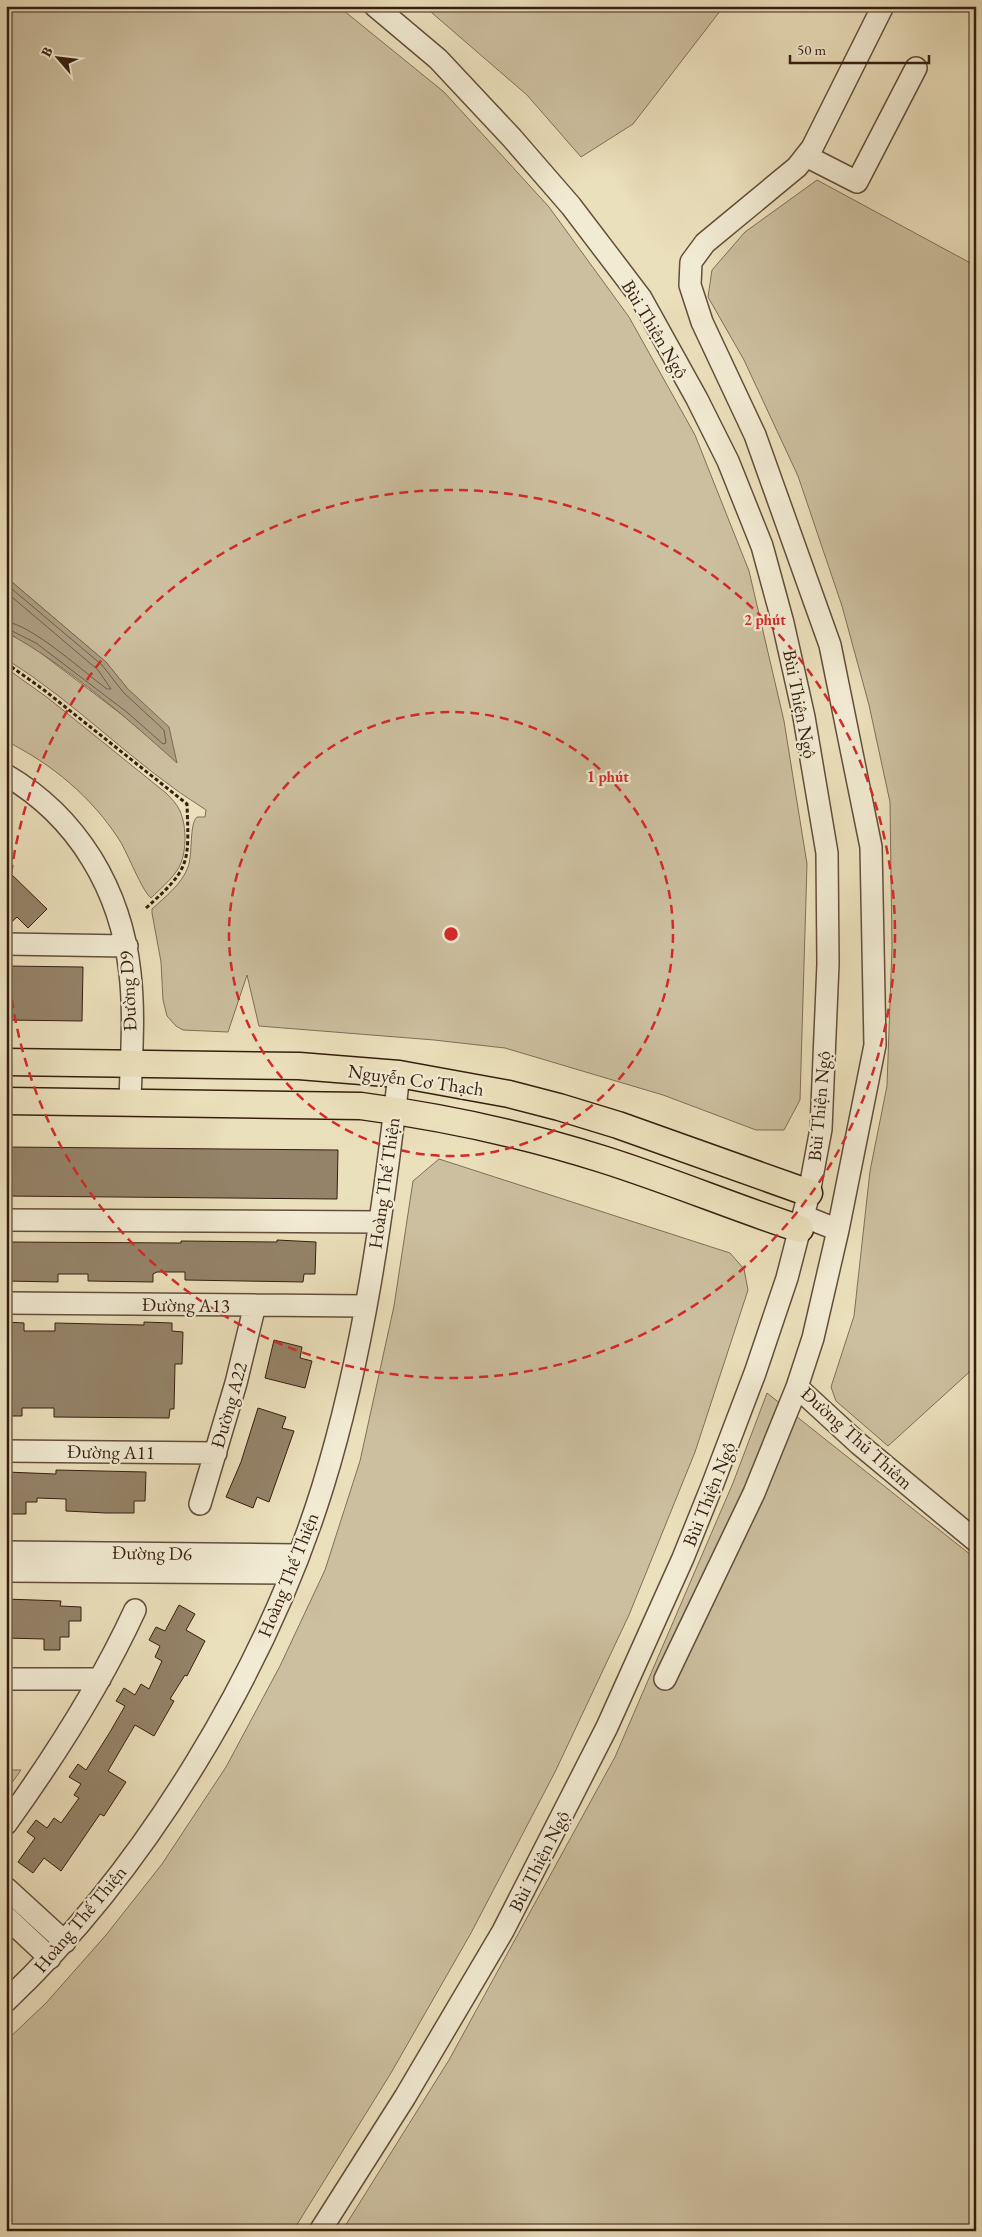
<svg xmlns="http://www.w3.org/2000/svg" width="982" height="2237" font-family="'EB Garamond',serif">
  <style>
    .green { fill: #ccbf9f; stroke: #816e58 }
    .water { fill: #ad9e82; stroke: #7d6b54 }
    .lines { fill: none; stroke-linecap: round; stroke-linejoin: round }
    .shore { stroke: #725e49; stroke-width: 1 }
    .building { fill: #948369; stroke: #361e10 }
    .minor-casing { stroke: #634e3b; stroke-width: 24 }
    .major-casing { stroke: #361e10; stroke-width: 29 }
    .path { stroke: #361e10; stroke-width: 3; stroke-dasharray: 4 2.5; stroke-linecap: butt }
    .minor { stroke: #f2ebd3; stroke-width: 21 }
    .major { stroke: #ebe0bc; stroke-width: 26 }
    .ring { fill: none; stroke: #d62828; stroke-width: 2.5; stroke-dasharray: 9 6 }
    .labels { text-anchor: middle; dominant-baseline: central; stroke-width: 4.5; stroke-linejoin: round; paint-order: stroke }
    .street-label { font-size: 19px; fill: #361e10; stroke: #f2ebd3 }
    .centre { fill: #d62828; stroke: #f2ebd3; stroke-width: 2.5 }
    .ring-label { font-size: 15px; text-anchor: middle; font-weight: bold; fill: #d62828; stroke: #f2ebd3; stroke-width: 4.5; stroke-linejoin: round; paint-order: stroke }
  </style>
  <rect width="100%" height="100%" fill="#ebe0bc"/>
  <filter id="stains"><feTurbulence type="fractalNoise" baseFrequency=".004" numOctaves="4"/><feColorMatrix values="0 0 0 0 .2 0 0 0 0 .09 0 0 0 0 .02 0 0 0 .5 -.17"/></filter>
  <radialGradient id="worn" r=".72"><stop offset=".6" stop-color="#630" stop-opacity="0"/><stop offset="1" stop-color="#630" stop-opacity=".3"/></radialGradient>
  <path class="green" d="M6 6H338L444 92 549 207 629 317 695 435 749 571 784 721 807 864 800 1100 784 1130H756L663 1095 505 1048 434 1040 259 1026 247 975 228 1032 183 1030 176 1026 167 1016 163 1000 161 962 152 913V909C165 897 182 884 188 867 193 854 189 824 197 817H205L206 810C135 766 77 703 6 659V632L33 647 125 717 177 762 127 688 106 662 6 577Z
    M424 6H724L633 124 581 157 527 95Z
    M817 180 976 266V1366L888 1446 836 1401 831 1387 854 1316 870 1171 887 1086 892 947 890 802 869 705 842 606 798 476 744 360 708 297 712 270 745 232Z
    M6 668 48 698 166 793C171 798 177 804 180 811 187 827 187 854 178 869 171 880 160 889 151 898 142 891 128 854 120 841 92 797 52 764 6 741Z
    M439 1159 730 1253 744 1269 748 1290 695 1452 629 1615 555 1772 471 1933 391 2073 293 2231H6V2041L46 2003 106 1935 162 1864 226 1767 280 1666 325 1570 360 1461 394 1306 413 1181Z
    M767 1393 976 1559V2231H342L449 2060 615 1757 733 1483Z
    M6 1770H21L6 1791Z"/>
  <path class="water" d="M6 577 106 662 127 688 169 727 177 763C126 717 66 665 6 632Z"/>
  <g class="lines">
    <path class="shore" d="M6 584 102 665 123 692 164 730 166 743 163 744 128 713 36 643 6 628
      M6 592 98 670 111 689H107C86 674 30 623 6 622"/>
  </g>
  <path class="building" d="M6 869 47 909 28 928 17 917 6 927Z
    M6 966 83 967 82 1021 6 1020Z
    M6 1147 338 1150 337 1199 6 1196Z
    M277 1240 316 1242 315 1274H304L303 1282 185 1280V1272H157L153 1274V1282L88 1281V1274H58V1282L6 1281V1242L181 1243V1241L277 1242Z
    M6 1322 24 1323V1331H55V1323L144 1325V1322L172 1323V1331L183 1332 182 1364H175L174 1409H170L169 1418 54 1417V1408H22V1416H6Z
    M274 1340 302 1347 300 1358 312 1361 305 1388 265 1378Z
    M258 1408 286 1417 282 1428 294 1431 269 1502 257 1497 253 1508 226 1497 241 1462Z
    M56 1470 146 1472 145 1501H134V1513H106L66 1511V1499L37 1498V1502H26V1514H6V1472L56 1474Z
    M6 1599 61 1601 60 1606 81 1607V1621H69V1637H60V1650H44V1639L6 1638Z
    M179 1605 195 1614 186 1630 205 1641 187 1676 185 1675 170 1699 174 1701 154 1736 135 1725 108 1771 126 1782 104 1816 100 1814 61 1871 44 1858 33 1873 18 1862 35 1838 27 1832 36 1820 47 1828 54 1818 61 1823 79 1798 74 1795 81 1784 69 1777 78 1764 86 1770 110 1732 125 1706 116 1701 124 1688 135 1695 141 1684 149 1689 162 1661 155 1657 160 1646 149 1640 156 1627 165 1631Z"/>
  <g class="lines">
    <g class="minor-casing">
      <path id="minor" d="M806 156 857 182 916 68
        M6 775C78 817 121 890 130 973 135 1016 131 1060 130 1102
        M6 944 127 946
        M803 1216 838 1230 813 1338 797 1387 859 1444 976 1541
        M6 1220 379 1222
        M838 1230 875 1045 871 847 830 645 755 435 702 322 690 285 691 262 705 243 797 167 812 148 883 6
        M6 1303 365 1306
        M6 1451 216 1453
        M200 1504 236 1383 255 1305
        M6 1552 298 1555
        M6 1571 290 1573
        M6 1679H100
        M665 1679 754 1493 797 1387
        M6 1824C55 1756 100 1686 135 1610
        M6 1888 65 1942
        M6 1917 50 1958
        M6 2001C146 1869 266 1670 323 1486 364 1353 383 1212 399 1074
        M320 2231 405 2097 503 1931 607 1727 683 1558 712 1486 755 1373 787 1278 809 1193 821 1129 828 964 827 853 804 717 783 623 762 546 728 461 697 399 641 298 571 206 512 138 438 59 375 6"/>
    </g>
    <g class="major-casing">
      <path id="major" d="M6 1062 299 1066 399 1074 509 1094 559 1107 618 1125 809 1193
        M6 1101 361 1106C443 1117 523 1134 602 1159 669 1180 733 1207 800 1229"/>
    </g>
    <path class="path" d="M6 663 44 690 187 804C189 863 191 868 146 908"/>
    <use href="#minor" class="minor"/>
    <use href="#major" class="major"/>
  </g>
  <g class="ring">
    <circle cx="451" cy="934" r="222"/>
    <circle cx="451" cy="934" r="444"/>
  </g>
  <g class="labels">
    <g class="street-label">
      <text transform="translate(655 329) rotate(59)">Bùi Thiện Ngộ</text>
      <text transform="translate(800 704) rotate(79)">Bùi Thiện Ngộ</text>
      <text transform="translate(128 991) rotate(-93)">Đường D9</text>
      <text transform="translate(416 1080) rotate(8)">Nguyễn Cơ Thạch</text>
      <text transform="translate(819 1106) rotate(-85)">Bùi Thiện Ngộ</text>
      <text transform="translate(384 1183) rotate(-82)">Hoàng Thế Thiện</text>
      <text transform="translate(186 1305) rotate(1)">Đường A13</text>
      <text transform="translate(229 1405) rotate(-74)">Đường A22</text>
      <text transform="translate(857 1438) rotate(42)">Đường Thủ Thiêm</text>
      <text transform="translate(111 1452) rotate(1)">Đường A11</text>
      <text transform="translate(709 1494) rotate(-68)">Bùi Thiện Ngộ</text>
      <text transform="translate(152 1553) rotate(1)">Đường D6</text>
      <text transform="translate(288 1575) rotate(-68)">Hoàng Thế Thiện</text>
      <text transform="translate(539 1861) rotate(-63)">Bùi Thiện Ngộ</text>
      <text transform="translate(80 1919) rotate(-50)">Hoàng Thế Thiện</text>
    </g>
  </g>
  <circle cx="451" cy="934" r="8" class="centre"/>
  <g class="ring-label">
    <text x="765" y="625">2 phút</text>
    <text x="608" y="782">1 phút</text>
  </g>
  <rect width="982" height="2237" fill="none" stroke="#ebe0bc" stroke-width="25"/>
  <rect x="8" y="8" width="967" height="2222" fill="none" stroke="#361e10" stroke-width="2.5"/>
  <rect x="12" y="12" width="957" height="2212" fill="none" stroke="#361e10"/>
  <g transform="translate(58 58) rotate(298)" stroke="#f2ebd3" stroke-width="4" paint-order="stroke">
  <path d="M0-4L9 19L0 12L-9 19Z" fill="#361e10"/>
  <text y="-8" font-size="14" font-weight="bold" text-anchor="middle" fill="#361e10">B</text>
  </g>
  <path d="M790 55v8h139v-8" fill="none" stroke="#361e10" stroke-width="2.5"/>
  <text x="797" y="55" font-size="15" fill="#361e10" stroke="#f2ebd3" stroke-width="4" paint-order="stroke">50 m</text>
  <rect width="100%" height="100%" filter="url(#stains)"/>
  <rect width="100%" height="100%" fill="url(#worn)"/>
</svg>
